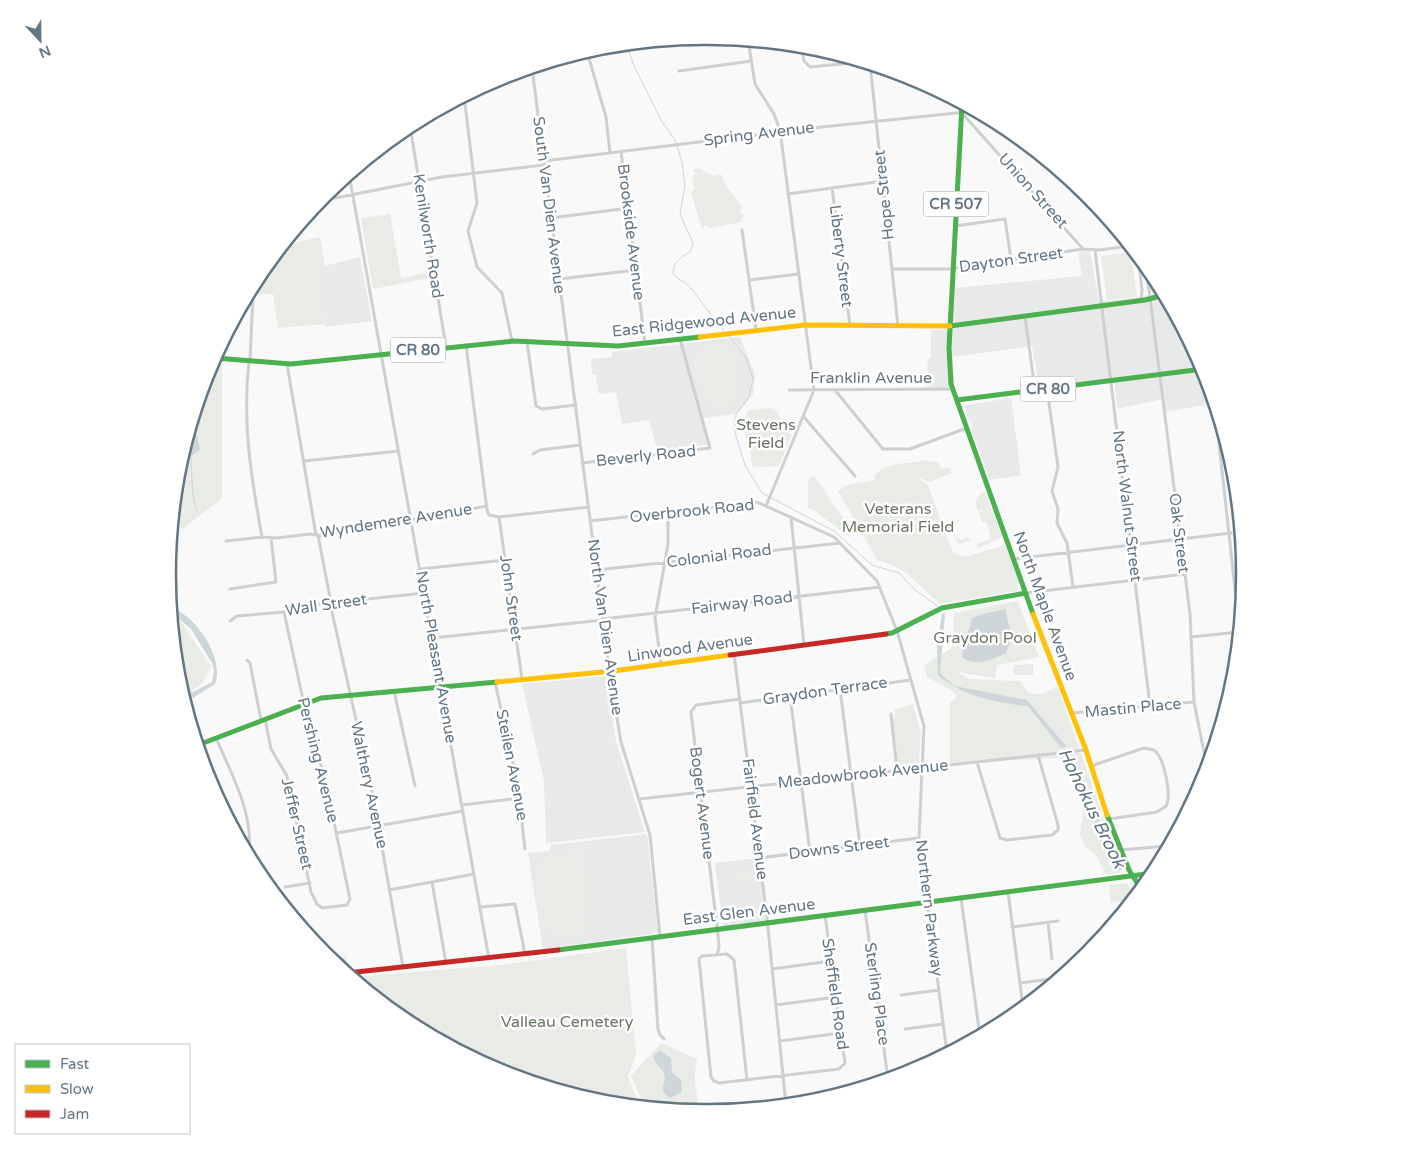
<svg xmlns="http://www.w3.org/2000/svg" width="1412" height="1149" font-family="'Varela Round',sans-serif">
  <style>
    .built { fill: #e8e9e9 }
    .green { fill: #e8ebe6; fill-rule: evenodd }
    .water { fill: #ced6d9 }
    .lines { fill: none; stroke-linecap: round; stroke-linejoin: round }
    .stream { stroke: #ced6d9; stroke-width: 1 }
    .street { stroke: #cecfd0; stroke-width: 3 }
    .fast { stroke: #4caf50; stroke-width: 5 }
    .slow { stroke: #ffc107; stroke-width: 5 }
    .jam { stroke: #c62828; stroke-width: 5 }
    .labels { text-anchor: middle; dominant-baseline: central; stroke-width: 5; stroke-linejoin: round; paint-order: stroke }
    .shield { fill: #fff; stroke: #939fa8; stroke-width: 1 }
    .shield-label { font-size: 15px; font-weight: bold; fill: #657683 }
    .street-label { font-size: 16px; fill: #657683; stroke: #fff }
    .park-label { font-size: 16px; fill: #687a64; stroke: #fff }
    .water-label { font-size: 18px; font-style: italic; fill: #60757c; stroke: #fff }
    .rim { fill: none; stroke: #657683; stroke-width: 2.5 }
  </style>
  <rect width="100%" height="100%" fill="#f9f9f9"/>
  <path class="built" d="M1090 251 1099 302 1152 295 1149 270 1154 276 1203 369 1209 389 1211 404 1164 412 1163 399 1117 409 1114 378 1039 387 1032 346 953 357 955 389 926 387 928 359 931 358V330L950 329 954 288 1082 276 1078 252Z
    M360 257 372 321 326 327 316 268Z
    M740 337 755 375 753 394 737 414 703 418 707 445 657 450 649 420 622 424 616 392 599 394 596 375H592L591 359 612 357V352Z
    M1011 398 1021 475 990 480 971 429 973 426 967 416 965 405Z
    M606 676 616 741 645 832 546 843 544 781 522 684Z
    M647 834 658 933 543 949 528 853 549 851 551 845Z
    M758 858 765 920 723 926 715 863Z"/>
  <path class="green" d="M699 168 714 176 721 174C725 188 734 194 742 207L739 212 744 214 741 222 710 228 705 225 702 229 691 192 695 189 692 177 695 174 693 170Z
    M390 214 401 278 429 272 430 278 373 289 361 218Z
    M320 237 325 266 316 268 326 324 278 328 273 294H254L253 286 259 275 283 245Z
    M1131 252 1137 296 1107 300 1101 256Z
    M711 343 726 345C740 357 746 402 724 408L710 405C701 398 695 365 699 354 701 349 706 346 711 343Z
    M212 363 222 364V498L184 528 172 529 178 469Z
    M771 408 775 409 791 436 779 466 755 467 752 465 750 451 741 421 747 419 746 413 749 410Z
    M927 460 931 462H938L941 469 949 467 952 473 930 482 916 477 928 485 953 553 965 557 1005 545 1019 583 1017 591 939 604C924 589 901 563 878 561L838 491 847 485 875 480 874 477C885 460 908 465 927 460Z
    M814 476 852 531 849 537 814 510 808 508V480Z
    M985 491 1002 537 978 548 977 544 991 539 987 523 982 522 979 513 983 510 978 511C974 503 976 496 985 491Z
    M961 519 954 526 956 537 961 540 968 537 971 540 961 544 957 543 951 525Z
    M1018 601 1039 657 997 665 995 678 957 672 968 679 1021 681 1027 692C1040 696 1047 694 1057 685L1116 854 1123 867 1119 873 1109 875 1105 873 1097 857 1085 846 1080 834 1083 813 1079 791 1061 758 950 763V703L957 696 949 689 927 677 924 665 952 648 954 613ZM1071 755 1095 802 1102 830 1123 868 1119 871 1100 839 1092 818 1091 803 1065 756Z
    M172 620 182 623 211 666 203 683 183 697 178 679 175 647 181 645 174 637Z
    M1033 664V675H1013L1014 665Z
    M913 704 921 732 919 762 916 765 900 767 897 763 892 720 894 719 895 709Z
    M583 849 589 909 585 910 587 932C551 936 542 938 539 899 538 889 535 878 537 868L547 855Z
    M252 861 265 863 271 889Z
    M747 871 751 873V877L743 880 741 885H737L736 872Z
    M1127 883 1135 896 1128 905 1125 900 1111 903 1109 885Z
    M626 948 636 1054 628 1077 640 1106C558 1098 479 1066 408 1023 388 1010 370 992 352 977L500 965Z
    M346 956 348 968 344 970 329 958Z
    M661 1043 697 1059C696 1064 695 1070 695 1076 694 1088 702 1101 692 1111L645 1107 631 1076Z"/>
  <path class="water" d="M193 420 200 449 188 459 182 456Z
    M171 608C196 615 225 659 215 684L185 703 183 697 212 682 214 670 212 663 191 629 171 612Z
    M1005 609 1012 637 1006 653C993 660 974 667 962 657L964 635 970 628 971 619 979 615Z
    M945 613 940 673 954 686 1027 700 1067 747 1061 748 1028 706C997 703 962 696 938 675L937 645 942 614Z
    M1071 755 1095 802 1102 830 1123 869 1118 871 1100 839 1092 818 1091 803 1064 756Z
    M659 1050 671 1058 672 1072 681 1080 682 1092 670 1098 664 1093 662 1088C671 1070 657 1069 653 1057Z"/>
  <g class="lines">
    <path class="stream" d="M626 44 634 66 661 120 675 140 682 162 685 186 680 214 693 243 691 251C681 258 673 261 673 274 678 280 686 282 691 288 703 302 712 319 725 332
      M728 335 746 358 753 378 749 397 735 416V433L745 465 762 493 834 531 872 565 899 573 914 589 939 607
      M191 458C192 474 191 496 197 510"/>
    <path class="street" d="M748 40 755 84 774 114 780 130 814 390 766 506
      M801 46 804 61 810 67 862 62
      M588 55 606 117 610 153
      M870 64 898 326
      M532 68 610 675 621 742 650 835 660 936
      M679 71 751 61
      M464 96 477 203 468 231 477 267 502 293 512 341
      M962 113 1083 249
      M410 126 446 347
      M621 151 645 343
      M544 161 822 127 975 111
      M349 174 489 959
      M832 188 850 325
      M788 194 883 181
      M320 201 442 177 544 165
      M551 218 629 208
      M955 226 1005 219 1011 259
      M742 230 756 330
      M1095 250 1150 706
      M1138 256 1142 290 1141 301
      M1146 266 1190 614 1194 702 1207 767
      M892 269H948L1083 249 1099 250 1130 246
      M559 279 636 270
      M749 280 798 274
      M1025 316 1035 390
      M527 342 536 406 542 409 576 405
      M466 345 487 510 489 515 499 517 589 507
      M250 360 253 296 251 289
      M249 361C242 423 251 476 262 537
      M287 364 316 535
      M1047 389 1058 467 1052 491 1058 509 1057 523 1067 543 1073 587
      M789 390 953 389
      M835 390 883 449H910L967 428
      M1215 407 1239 625
      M803 416 855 476
      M533 454 540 450 580 445
      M304 461 399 451
      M582 463 710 448 680 339
      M499 517 522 679
      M791 517 804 645
      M590 521 757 502 834 537 877 581 897 631 924 726 919 838 947 1053
      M318 535 331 603
      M226 541 262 537 277 538 310 534 322 536 487 506
      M1014 559 1231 533
      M420 569 505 560
      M597 570 840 543
      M230 589 276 582 271 538
      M1026 593 1185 574
      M330 603 373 796 403 967
      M603 619 880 587
      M230 621 237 616 284 612 290 607 425 593
      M1191 637 1239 632
      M433 638 603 620
      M734 654 767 918 786 1105
      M247 660 250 663 261 720
      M661 664 655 618 668 544V512
      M495 682 517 781 525 849
      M840 689 860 845
      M394 691 415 786
      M790 696 810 852
      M740 703 911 680
      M1072 713 1194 702
      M891 714 897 771
      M265 719 271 749 287 776 311 892 317 904 322 908 347 905 350 899 323 770 313 746 284 612
      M216 738C231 773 253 812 249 851
      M977 762 1000 838 1007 840 1052 835 1058 830V825L1038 755
      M1091 766 1144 748 1154 750C1164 757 1172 795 1166 806L1157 812 1109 819
      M639 799 1086 750
      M462 805 520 798
      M337 833 463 811
      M1120 850 1168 846
      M759 858 919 838
      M432 882 446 963
      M285 887 310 883
      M389 890 474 874
      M1008 892 1023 1007
      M961 898 980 1036
      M480 907 515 904 525 954
      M865 910 888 1079
      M1048 922 1052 959
      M1012 927 1058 921
      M652 938 658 1029 660 1035 664 1039
      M717 955 719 947 718 935 691 712 696 705 740 699
      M772 969 831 961
      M1020 983 1059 978
      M901 995 939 990
      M776 1005 836 997
      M905 1029 943 1024
      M780 1041 841 1033
      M916 1063 933 1061
      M747 1080 734 960 727 954 702 956 699 959 711 1077 714 1081 719 1083 839 1069 845 1063 825 915"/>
    <path class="fast" d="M962 104 949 348 951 384 1033 614
      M950 326 1145 300 1164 295
      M215 358 291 364 514 341 618 346 700 337
      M957 400 1203 369
      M886 634 892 633 942 608 1026 593
      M198 745 321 698 497 682
      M1107 815 1129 870 1141 889
      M558 950 1154 873"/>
    <path class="slow" d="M700 337 805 325 950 326
      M1033 614 1086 750 1107 815
      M497 682 613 671 730 655"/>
    <path class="jam" d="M730 655 886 634
      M347 973 558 950"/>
  </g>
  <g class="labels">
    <g class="shield">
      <rect x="923.5" y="191.5" width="65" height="25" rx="4"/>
      <rect x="390.5" y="337.5" width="55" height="25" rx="4"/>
      <rect x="1020.5" y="376.5" width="55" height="25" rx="4"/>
    </g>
    <g class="shield-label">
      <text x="956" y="204">CR 507</text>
      <text x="418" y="350">CR 80</text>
      <text x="1048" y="389">CR 80</text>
    </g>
    <g class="street-label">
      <text transform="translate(759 134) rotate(-7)">Spring Avenue</text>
      <text transform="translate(1033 191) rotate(48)">Union Street</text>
      <text transform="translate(884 195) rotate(-96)">Hope Street</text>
      <text transform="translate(549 205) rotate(83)">South Van Dien Avenue</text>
      <text transform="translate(631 232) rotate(83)">Brookside Avenue</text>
      <text transform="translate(428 236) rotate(81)">Kenilworth Road</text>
      <text transform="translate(841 256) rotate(83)">Liberty Street</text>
      <text transform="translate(1011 260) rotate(-8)">Dayton Street</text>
      <text transform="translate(704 322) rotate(-6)">East Ridgewood Avenue</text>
      <text x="871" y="378">Franklin Avenue</text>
      <text transform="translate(646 456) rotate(-6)">Beverly Road</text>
      <text transform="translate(1127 506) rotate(83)">North Walnut Street</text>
      <text transform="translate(692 511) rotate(-6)">Overbrook Road</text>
      <text transform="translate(396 521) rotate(-9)">Wyndemere Avenue</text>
      <text transform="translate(1179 533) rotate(83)">Oak Street</text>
      <text transform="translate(719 556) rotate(-7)">Colonial Road</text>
      <text transform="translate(511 598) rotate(82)">John Street</text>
      <text transform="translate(742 603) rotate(-7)">Fairway Road</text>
      <text transform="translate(326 605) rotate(-8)">Wall Street</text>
      <text transform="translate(1045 606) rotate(70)">North Maple Avenue</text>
      <text transform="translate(605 627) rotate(82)">North Van Dien Avenue</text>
      <text transform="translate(690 648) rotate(-8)">Linwood Avenue</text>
      <text transform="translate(436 657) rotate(80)">North Pleasant Avenue</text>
      <text transform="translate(825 691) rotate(-8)">Graydon Terrace</text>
      <text transform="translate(1133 708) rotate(-5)">Mastin Place</text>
      <text transform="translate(318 760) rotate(76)">Pershing Avenue</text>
      <text transform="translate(512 765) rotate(79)">Steilen Avenue</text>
      <text transform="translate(863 774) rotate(-6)">Meadowbrook Avenue</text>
      <text transform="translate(369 785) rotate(78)">Walthery Avenue</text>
      <text transform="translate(702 803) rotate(83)">Bogert Avenue</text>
      <text transform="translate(755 819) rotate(83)">Fairfield Avenue</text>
      <text transform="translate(297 824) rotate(77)">Jeffer Street</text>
      <text transform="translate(839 848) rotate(-7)">Downs Street</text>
      <text transform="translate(929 908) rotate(83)">Northern Parkway</text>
      <text transform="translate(749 912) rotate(-7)">East Glen Avenue</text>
      <text transform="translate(835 994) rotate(82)">Sheffield Road</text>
      <text transform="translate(877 994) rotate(82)">Sterling Place</text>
    </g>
    <g class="park-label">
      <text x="766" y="425">Stevens<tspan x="766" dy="18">Field</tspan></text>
      <text x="898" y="509">Veterans<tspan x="898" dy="18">Memorial Field</tspan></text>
      <text x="985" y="638">Graydon Pool</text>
      <text x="567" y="1022">Valleau Cemetery</text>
    </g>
    <g class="water-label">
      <text transform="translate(1092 808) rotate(64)">Hohokus Brook</text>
    </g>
  </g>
  <path d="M0 0H1412V1149H0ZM705 45H707A529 529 0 0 1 1236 574V575A529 529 0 0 1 707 1104H705A529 529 0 0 1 176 575V574A529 529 0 0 1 705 45Z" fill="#fff" fill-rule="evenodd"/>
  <path class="rim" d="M705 45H707A529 529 0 0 1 1236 574V575A529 529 0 0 1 707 1104H705A529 529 0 0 1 176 575V574A529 529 0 0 1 705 45Z"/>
  <rect x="15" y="1044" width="175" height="90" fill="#ffffff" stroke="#c1c8cd"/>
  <rect x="25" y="1060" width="25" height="8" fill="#4caf50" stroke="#c1c8cd"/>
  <text x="60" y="1069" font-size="15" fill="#657683">Fast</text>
  <rect x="25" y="1085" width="25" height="8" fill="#ffc107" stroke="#c1c8cd"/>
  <text x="60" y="1094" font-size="15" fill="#657683">Slow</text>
  <rect x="25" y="1110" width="25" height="8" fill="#c62828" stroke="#c1c8cd"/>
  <text x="60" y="1119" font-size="15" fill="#657683">Jam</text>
  <g transform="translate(40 40) rotate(158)" stroke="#ffffff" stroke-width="4" paint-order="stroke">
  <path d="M0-4L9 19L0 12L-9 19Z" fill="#657683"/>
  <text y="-8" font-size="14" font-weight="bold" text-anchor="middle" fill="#657683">N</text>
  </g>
</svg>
